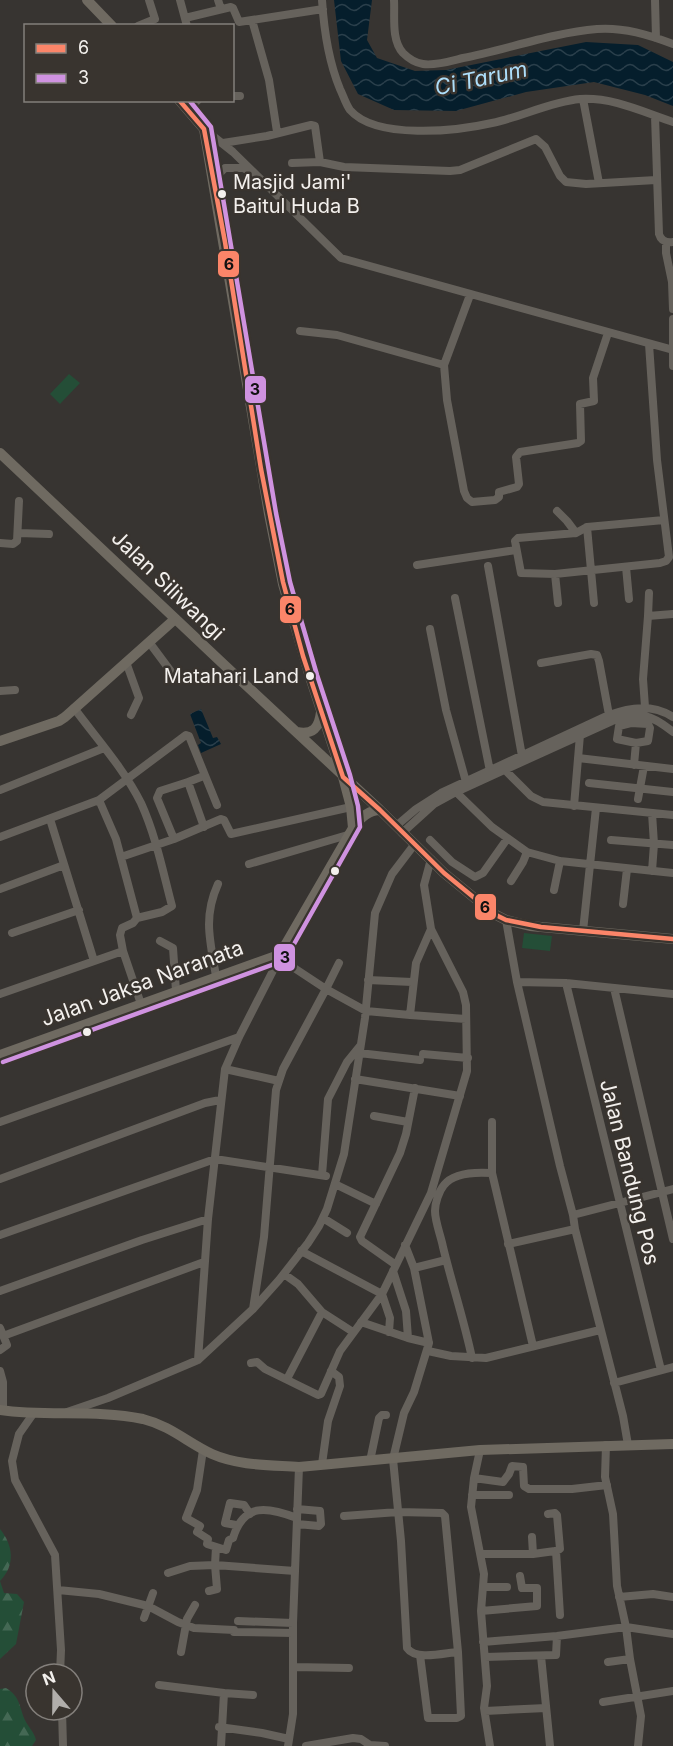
<svg xmlns="http://www.w3.org/2000/svg" width="673" height="1746" font-family="Inter,sans-serif">
  <style>
    .forest { fill: url(#forest-firs) }
    .pitch { fill: #244e37 }
    .water { fill: url(#water-waves) }
    .lines { fill: none; stroke-linecap: round; stroke-linejoin: round }
    .minor { stroke: #66625c; stroke-width: 8 }
    .major { stroke: #6f6a61; stroke-width: 10 }
    .bus-1-casing { stroke: #39342f; stroke-width: 9 }
    .bus-2-casing { stroke: #39342f; stroke-width: 9 }
    .bus-1 { stroke: #fb8569; stroke-width: 4.5 }
    .bus-2 { stroke: #cf92e0; stroke-width: 4.5 }
    .bus-dot { fill: #f3f0ed; stroke: #39342f; stroke-width: 2 }
    .labels { text-anchor: middle; dominant-baseline: central; stroke-width: 5; stroke-linejoin: round; paint-order: stroke }
    .bus-label { font-size: 20px; fill: #f3f0ed; stroke: #39342f; text-anchor: start }
    .street-label { font-size: 21px; fill: #f3f0ed; stroke: #39342f }
    .water-label { font-size: 22px; font-style: italic; fill: #addefa; stroke: #39342f }
    .line-badge { stroke: #39342f; stroke-width: 2 }
    .pale-badge-label { font-size: 16px; text-anchor: middle; font-weight: bold; fill: #111 }
  </style>
  <defs>
    <pattern id="forest-firs" width="22" height="20" patternUnits="userSpaceOnUse" patternTransform="scale(1.5)"><rect width="22" height="20" fill="#244e37"/><path d="M5 1l3.5 6h-7zM16 11l3.5 6h-7z" fill="#446854"/></pattern>
    <pattern id="water-waves" width="16" height="10" patternUnits="userSpaceOnUse" patternTransform="scale(1.5)"><rect width="16" height="10" fill="#051e2c"/><path d="M0 5q4-4 8 0t8 0" fill="none" stroke="#2a3f4b"/></pattern>
  </defs>
  <rect width="100%" height="100%" fill="#373431"/>
  <path class="forest" d="M0 1529C13 1545 16 1565 0 1581L4 1593 17 1594 24 1602 16 1644 0 1659Z
    M6 1688C19 1696 19 1704 24 1718 27 1726 34 1731 36 1740L32 1746H0V1689Z"/>
  <path class="pitch" d="M69 374 80 383 60 404 50 394Z
    M524 933 552 936 550 951 522 948Z"/>
  <path class="water" d="M334 0H372L367 40 377 58 415 71 446 70 586 42 638 45 673 62V106L645 95 594 82 526 92 456 111 394 110 358 94 341 61Z
    M201 709 213 738 217 737 221 744 201 753 198 745 201 743 190 714Z"/>
  <g class="lines">
    <path class="minor" d="M180 0 187 26
      M218 0 221 9
      M322 0C324 31 328 60 340 89 343 95 346 105 350 110 376 140 457 131 492 123 521 117 550 102 580 99 613 97 643 112 673 122
      M394 0C395 16 391 40 403 53 408 58 416 63 423 64 435 66 451 61 463 58 508 49 552 33 597 29 624 27 649 35 673 44
      M655 0 656 38
      M185 18 231 7 233 8 239 22 323 9
      M252 20 269 80 277 132
      M138 26 155 19 149 0
      M232 96H240
      M583 99 599 183
      M187 110 198 100
      M655 116 659 234C661 241 666 243 673 242
      M204 129 233 152 341 258 673 350
      M223 143 267 136 311 125 315 126 320 162 344 167 450 171 460 170 536 139 545 147 560 176 566 182 586 184 656 180
      M292 163 320 162
      M214 179 225 168H243L249 171
      M666 243V253L672 282 673 309
      M470 295 444 365 447 400 464 491 467 498 472 502 495 500 499 497V492L517 487 519 484 516 457 520 452 578 443 581 441 580 404 594 401 593 378 608 333
      M673 319V366
      M300 331 337 335 444 365
      M649 344 657 460 669 557 666 561 660 563 555 574 521 573 515 541 518 538 576 533 587 527 664 520
      M557 511 567 521 576 533
      M587 527 594 603
      M19 533 49 534
      M0 543 13 544 17 541 19 501
      M417 565 516 550
      M488 566 522 756
      M626 567 629 599
      M555 574 558 603
      M455 598 490 771
      M648 616 649 593
      M430 629 446 710 466 782
      M149 642 175 677
      M126 662 139 698 131 715
      M541 663 591 654 597 655 599 661 609 715
      M0 691 15 690
      M645 707 643 679 648 616 673 614
      M74 708C97 739 124 769 141 803 156 836 163 872 172 906L162 912 137 918 133 923 122 928 120 935 123 951
      M631 723 648 724 650 728 648 741 636 743 617 739 619 726Z
      M578 758 673 769
      M634 765 636 743
      M506 771 531 796 543 802 673 815
      M188 782 201 777
      M589 783 673 792
      M0 790 104 748
      M456 792 492 827 527 852 560 861 673 873
      M638 799 644 766
      M99 800 116 839 137 918
      M574 806 580 735
      M50 819 94 961
      M396 826 416 809 441 793 609 715C631 707 652 704 673 717
      M402 833 434 804 456 792 612 721C639 711 651 714 673 732
      M0 837 99 800 186 735 189 736 217 805
      M174 839 157 798 160 791 188 782 204 827
      M430 840 452 862 475 877 483 873 507 839
      M611 840 673 845
      M121 857 174 839 221 819 224 820 231 834 351 807
      M249 864 351 834
      M652 871 654 844 652 813
      M511 881 523 862 527 852
      M0 889 64 865
      M554 890 560 861
      M623 904 627 869
      M506 920 517 982 560 1166 573 1215 575 1229 623 1416 628 1445
      M583 931 596 808
      M12 933 79 910
      M160 941 173 948 176 991
      M276 956 326 989 339 963
      M216 976C210 941 203 917 218 884
      M368 980 412 982
      M517 982 566 983 673 994
      M566 983 661 1370
      M614 988 673 1239
      M0 994 123 951 141 1004
      M410 1015 466 1019
      M359 1053 420 1060
      M423 1054 468 1058
      M225 1069 279 1081
      M355 1079 460 1096
      M374 1116 408 1122
      M0 1122 239 1037
      M492 1122V1173L533 1346
      M322 1175 328 1099 347 1062 360 1046
      M0 1179 205 1103 220 1100
      M335 1184 376 1204
      M573 1215 673 1189
      M323 1218 347 1233
      M0 1235 215 1159 326 1176
      M508 1244 575 1229
      M405 1245 414 1268 429 1343 414 1392 404 1413 393 1459 401 1541 407 1648C416 1661 444 1653 458 1652
      M301 1251 382 1294 390 1318 389 1332
      M396 1265 362 1241 360 1237 400 1153 406 1134 415 1088
      M414 1268 446 1260
      M393 1271 406 1311 408 1338
      M284 1274 298 1284 322 1312 353 1332
      M0 1291 142 1240 208 1219
      M253 1309 264 1237 276 1090 283 1069 326 989 366 1011 410 1015 416 963 431 929 424 885 431 859
      M361 1322 408 1338 429 1343
      M0 1328 7 1345 0 1350
      M3 1336 204 1262
      M428 1351 451 1356 486 1358 600 1330
      M472 1358C464 1320 452 1284 443 1247 441 1236 435 1222 435 1211 435 1203 439 1191 444 1185 454 1172 477 1172 492 1173
      M198 1360 208 1219 225 1069 239 1037 279 959
      M251 1363 257 1362 265 1369 318 1395 321 1394 340 1351 382 1294 431 1193 467 1071 466 1005 463 992 431 929
      M0 1371 3 1382V1410
      M287 1379 322 1312
      M614 1383 673 1367
      M67 1412 108 1398 198 1360 253 1309 279 1280 308 1243 319 1226 327 1209 344 1154 365 1018 375 913 392 874 414 845
      M33 1414 19 1434 12 1461 15 1480 55 1555 61 1650 60 1674
      M606 1445 605 1477 613 1514 617 1586 626 1627 630 1659 641 1716 638 1746
      M203 1450 197 1490 186 1518 200 1526 197 1532 208 1539 207 1544 226 1550 229 1540 233 1538C244 1502 268 1507 297 1518
      M480 1450 474 1478 471 1507 484 1574 481 1611 487 1686 484 1708 490 1746
      M370 1461 379 1418 382 1415H386
      M322 1464 328 1421 340 1386 339 1377 331 1371
      M474 1478 503 1482 509 1474 512 1466 523 1467 524 1486 529 1489H572L607 1485
      M472 1495H509
      M344 1516 398 1512 442 1513 445 1516 458 1652 461 1716 457 1718H428L420 1655
      M297 1524 319 1526 321 1524 320 1511 297 1509
      M236 1525 225 1523 230 1503 244 1505 250 1514
      M556 1551 560 1615
      M481 1554H533L532 1537
      M533 1554 555 1551 560 1549 557 1515 555 1513 548 1514
      M168 1573 190 1566 215 1565 216 1547
      M483 1587H507
      M58 1590 99 1594 148 1606 178 1622 194 1628 234 1630V1632L293 1633
      M209 1591 217 1589 215 1565 295 1571
      M619 1597 653 1594 673 1597
      M481 1611 537 1606V1588H522L520 1576
      M144 1618 153 1593
      M238 1621 293 1623
      M483 1642 557 1636 626 1627 673 1634
      M181 1652 187 1619 195 1605
      M541 1656 550 1746
      M485 1657 556 1655 557 1636
      M608 1662 630 1659
      M293 1667 349 1668
      M159 1685 224 1693 221 1746
      M224 1693 253 1695
      M603 1702 673 1691
      M62 1710 63 1746
      M485 1711 546 1708
      M219 1727 262 1733 289 1739
      M288 1746 293 1714V1623L299 1467
      M306 1746 353 1738 361 1739 370 1745 385 1746"/>
    <path class="major" d="M87 0 112 26
      M0 453 219 660 380 810 444 873 494 914 506 920 530 926 673 939
      M297 732C313 735 319 728 321 712
      M0 741 59 721 65 717 175 619
      M353 828C360 818 368 810 380 810
      M0 1055 276 956 283 949 353 828 351 807 343 777 310 677 283 584 269 514 204 129 179 100
      M0 1410C47 1417 95 1409 143 1419 171 1426 188 1443 212 1454 239 1466 271 1465 299 1467L480 1450 673 1444"/>
    <g class="bus-1-casing">
      <path id="bus-1" d="M179 100 204 129 225 242 261 469 283 582 303 656 343 777
        M343 777 380 810 444 873 494 914 506 920 541 927 673 939"/>
    </g>
    <g class="bus-2-casing">
      <path id="bus-2" d="M3 1062 280 962 289 953 360 827 358 806 350 775 317 675 290 582 276 513 211 127 189 100"/>
    </g>
    <use href="#bus-1" class="bus-1"/>
    <use href="#bus-2" class="bus-2"/>
  </g>
  <g class="bus-dot">
    <circle cx="222" cy="194" r="5"/>
    <circle cx="310" cy="676" r="5"/>
    <circle cx="335" cy="871" r="5"/>
    <circle cx="87" cy="1032" r="5"/>
  </g>
  <g class="labels">
    <g class="bus-label">
      <text x="233" y="182">Masjid Jami'<tspan x="233" dy="24">Baitul Huda B</tspan></text>
      <text x="299" y="676" text-anchor="end">Matahari Land</text>
    </g>
    <g class="street-label">
      <text transform="translate(168 585) rotate(44)">Jalan Siliwangi</text>
      <text transform="translate(142 983) rotate(-20)">Jalan Jaksa Naranata</text>
      <text transform="translate(630 1172) rotate(76)">Jalan Bandung Pos</text>
    </g>
    <g class="water-label">
      <text transform="translate(481 78) rotate(-12)">Ci Tarum</text>
    </g>
  </g>
  <g class="line-badge">
    <rect x="217" y="250" width="23" height="28" rx="6" fill="#fb8569"/>
    <rect x="244" y="375" width="23" height="29" rx="6" fill="#cf92e0"/>
    <rect x="279" y="595" width="23" height="29" rx="6" fill="#fb8569"/>
    <rect x="474" y="893" width="23" height="28" rx="6" fill="#fb8569"/>
    <rect x="273" y="943" width="23" height="29" rx="6" fill="#cf92e0"/>
  </g>
  <g class="pale-badge-label">
    <text x="229" y="270">6</text>
    <text x="255" y="395">3</text>
    <text x="290" y="615">6</text>
    <text x="485" y="913">6</text>
    <text x="285" y="963">3</text>
  </g>
  <rect x="24" y="24" width="210" height="78" fill="#39342f" stroke="#837f7b" stroke-width="1.5"/>
  <rect x="36" y="44" width="30" height="9" fill="#fb8569" stroke="#837f7b" stroke-width="1.5"/>
  <text x="78" y="54" font-size="18" fill="#f3f0ed">6</text>
  <rect x="36" y="74" width="30" height="9" fill="#cf92e0" stroke="#837f7b" stroke-width="1.5"/>
  <text x="78" y="84" font-size="18" fill="#f3f0ed">3</text>
  <g transform="translate(54 1692) rotate(340)"><circle r="28" fill="#39342f" stroke="#837f7b" stroke-width="1.5"/>
  <path d="M0-4.5L10 22L0 15L-10 22Z" fill="#b1aeab"/>
  <text y="-9" font-size="16" font-weight="bold" text-anchor="middle" fill="#f3f0ed">N</text>
  </g>
</svg>
